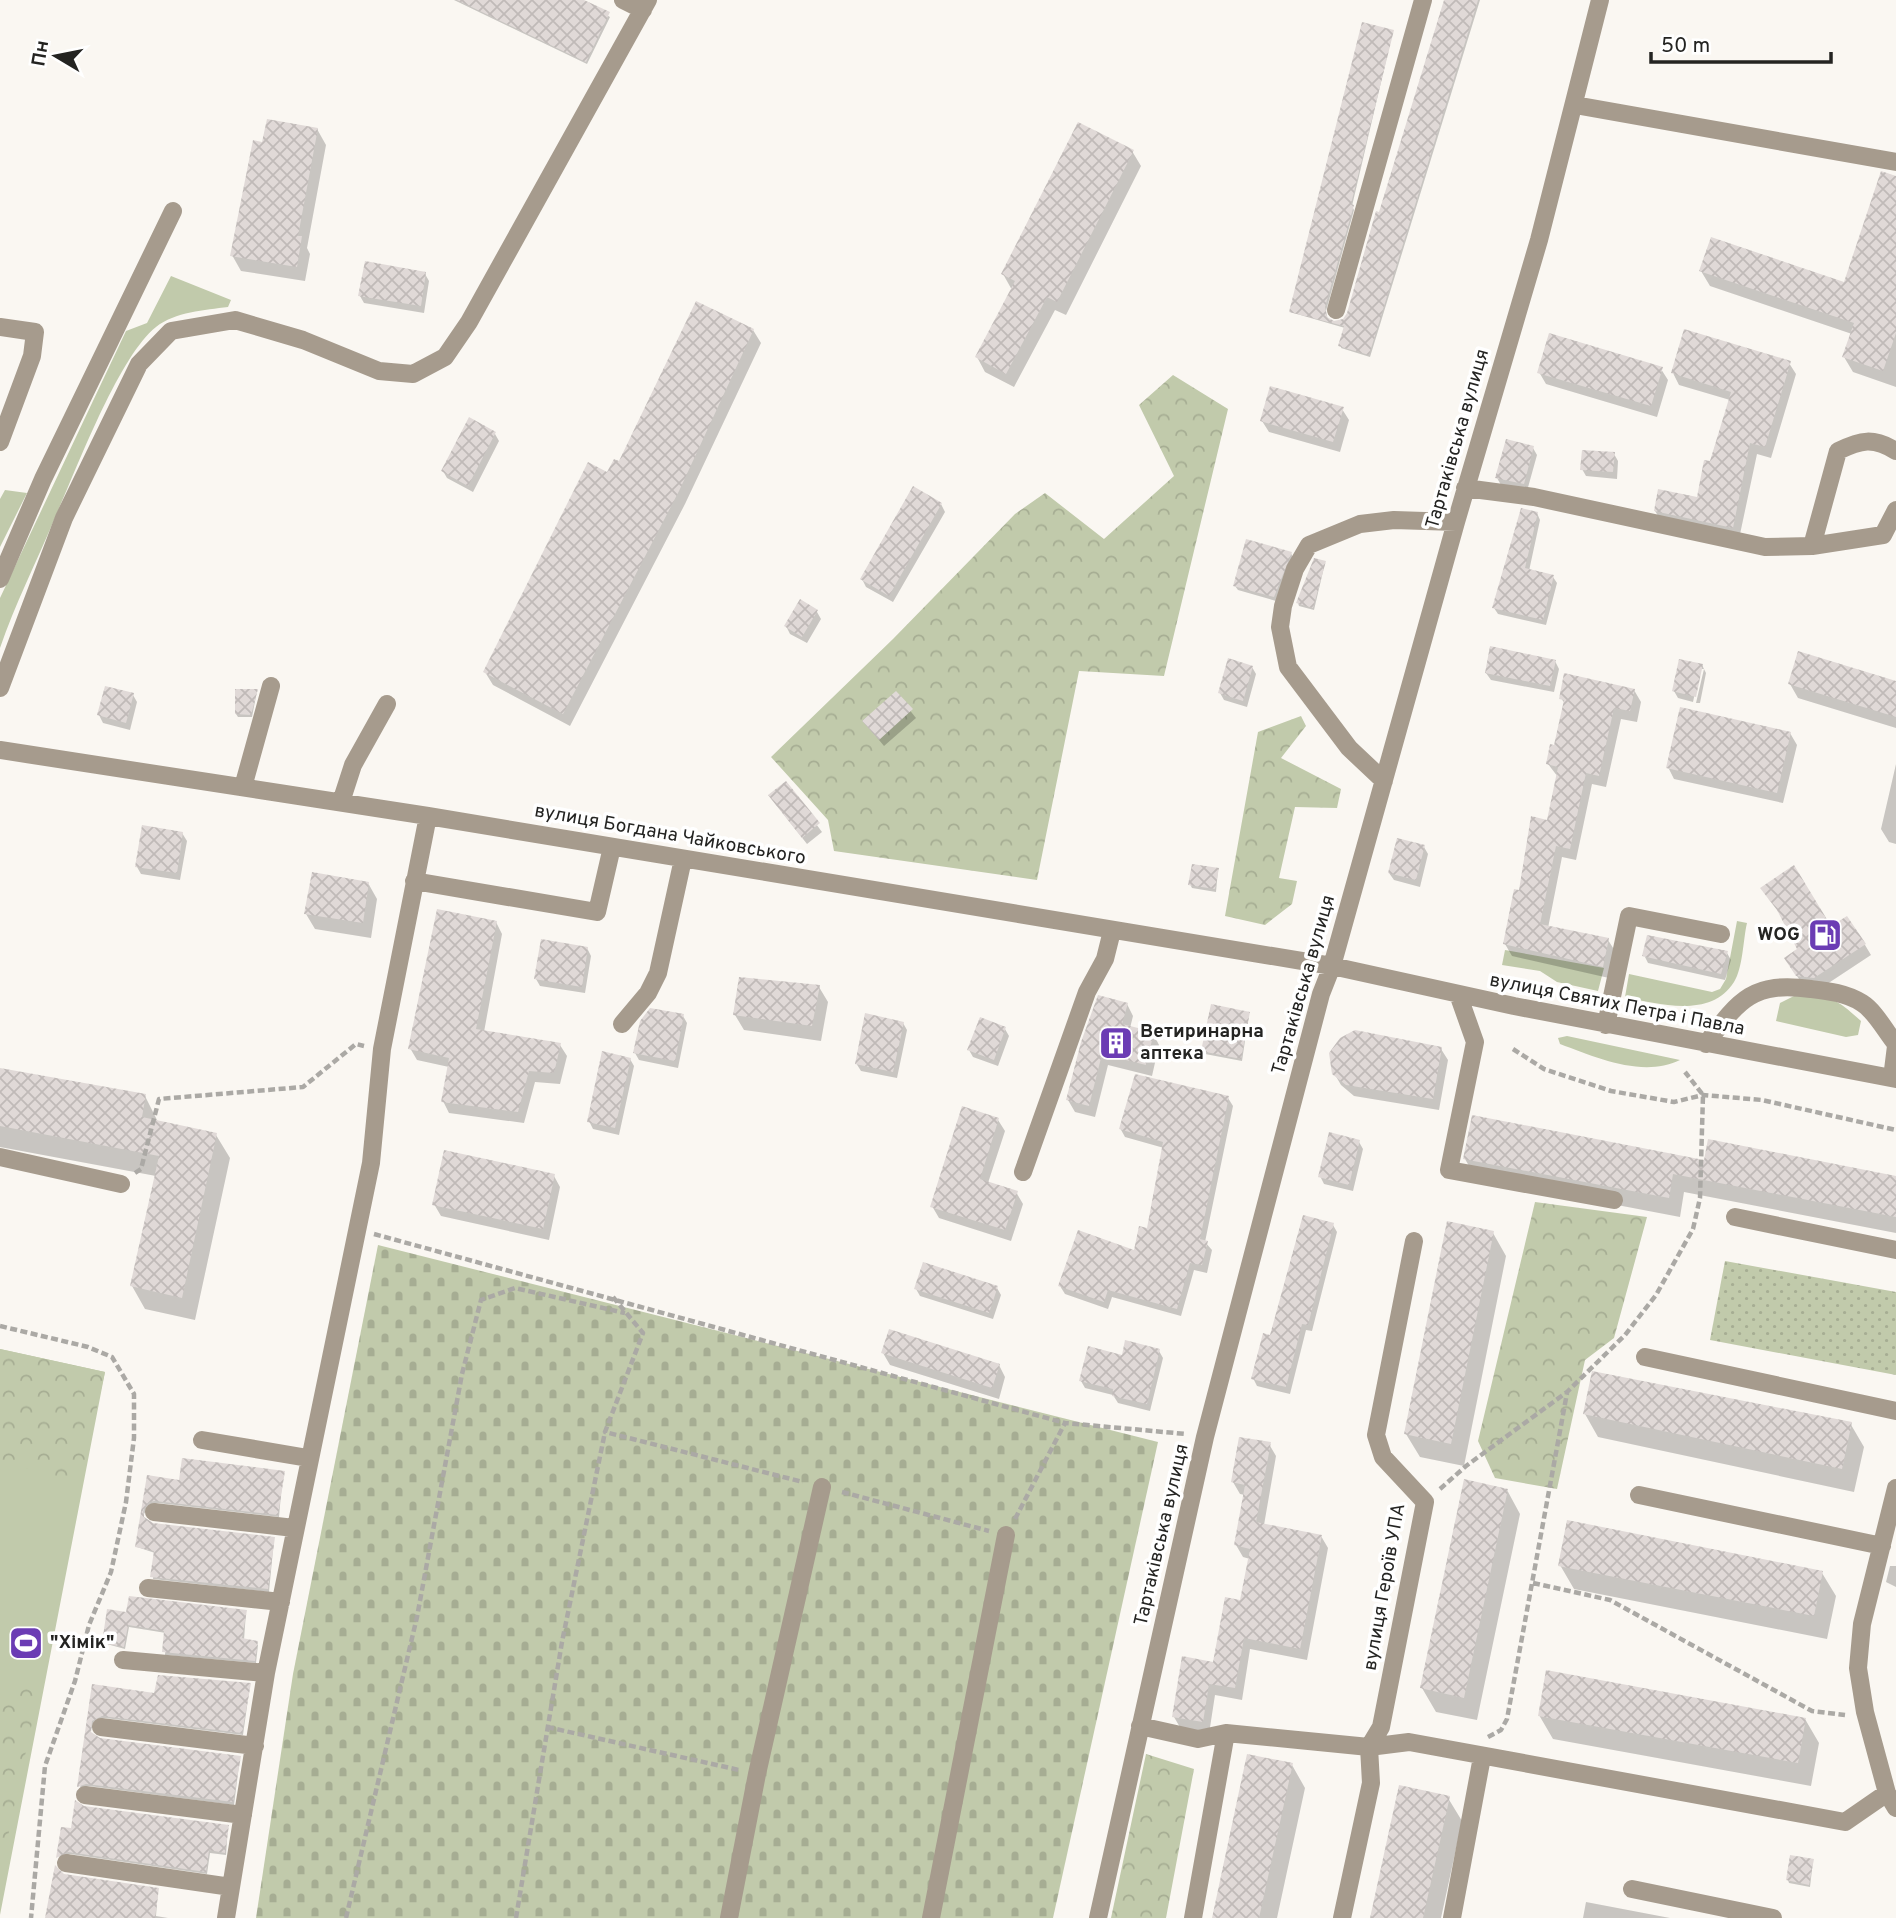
<svg xmlns="http://www.w3.org/2000/svg" width="1896" height="1918" font-family="Overpass,sans-serif">
  <style>
    .grass { fill: #c1caab }
    .forest { fill: url(#forest-crowns) }
    .cemetery { fill: url(#cemetery-stones) }
    .park { fill: url(#park-dots) }
    .shadow { fill: #0003 }
    .building { fill: url(#building-cross-hatch) }
    .lines { fill: none; stroke-linecap: round; stroke-linejoin: round }
    .path { stroke: #aba9a5; stroke-width: 4.5; stroke-dasharray: 7 3.5; stroke-linecap: butt }
    .minor { stroke: #a69b8d; stroke-width: 18 }
    .labels { text-anchor: middle; dominant-baseline: central; stroke-width: 7; stroke-linejoin: round; paint-order: stroke }
    .street-label { font-size: 19px; fill: #242422; stroke: #fff }
    .poi-label { font-size: 19px; font-weight: bold; fill: #242422; stroke: #fff; text-anchor: start }
  </style>
  <defs>
    <pattern id="forest-crowns" width="20" height="18" patternUnits="userSpaceOnUse" patternTransform="scale(1.75)"><rect width="20" height="18" fill="#c1caab"/><path d="M2 6a3 3 0 1 1 6 0M12 15a3 3 0 1 1 6 0" fill="none" stroke="#a6ad93"/></pattern>
    <pattern id="cemetery-stones" width="16" height="16" patternUnits="userSpaceOnUse" patternTransform="scale(1.75)"><rect width="16" height="16" fill="#c1caab"/><path d="M2 7V4a2 2 0 0 1 4 0v3zM10 15v-3a2 2 0 0 1 4 0v3z" fill="#a6ad93"/></pattern>
    <pattern id="park-dots" width="8" height="8" patternUnits="userSpaceOnUse" patternTransform="scale(1.75)"><rect width="8" height="8" fill="#c1caab"/><path d="M2 2h.1M6 6h.1" fill="none" stroke="#a6ad93" stroke-width="1.8" stroke-linecap="round"/></pattern>
    <pattern id="building-cross-hatch" width="8" height="8" patternUnits="userSpaceOnUse" patternTransform="scale(1.75)"><rect width="8" height="8" fill="#e0d9d7"/><path d="M0 0l8 8M0 8l8-8" fill="none" stroke="#c0bab8"/></pattern>
  </defs>
  <rect width="100%" height="100%" fill="#faf7f2"/>
  <path class="grass" d="M171 276 231 300 228 307C205 310 175 312 156 327 118 357 75 473 54 520 36 563 15 604 0 648V598L126 331 147 323Z
    M5 490 27 493 0 547V499Z
    M1737 921 1747 923C1743 940 1743 968 1734 982 1711 1019 1658 1004 1625 997L1629 974 1712 992 1720 989 1726 979Z
    M1505 950 1604 968 1598 991 1557 982 1540 971 1502 965Z
    M1802 992C1831 995 1840 1002 1861 1021L1858 1035 1846 1037 1776 1021 1780 1003Z
    M1567 1036 1680 1060C1643 1078 1597 1058 1560 1044L1558 1038Z
    M0 1349 105 1372 0 1915Z"/>
  <path class="forest" d="M1173 375 1228 409 1164 676 1079 671 1037 880 834 851 828 820 771 757 893 639 1015 514 1045 493 1104 539 1174 476 1139 405Z
    M1301 716 1306 726 1281 758 1341 789 1337 808 1295 807 1279 878 1297 881 1292 904 1265 925 1225 916 1258 732Z
    M1535 1202 1647 1217 1614 1338 1585 1360 1557 1489 1495 1478 1478 1441Z
    M0 1349 105 1372 80 1483 0 1461Z
    M28 1685H40L0 1874V1702H9Z
    M1146 1754 1194 1769 1166 1918H1111Z"/>
  <path class="cemetery" d="M378 1245 1158 1442 1053 1918H256L293 1674Z"/>
  <path class="park" d="M1725 1261 1896 1292V1375L1710 1340Z"/>
  <path class="shadow" d="M454 0H580L610 17 587 64Z
    M1446 0H1480L1370 357 1341 348 1345 328 1290 312 1393 31 1352 206 1354 210 1326 311 1328 320 1333 323 1345 320 1349 314Z
    M317 129 326 145 307 248 310 254 305 281 241 271 232 255 263 144Z
    M1132 151 1141 166 1066 315 1055 310 1014 387 985 372 977 357 1012 290 1003 274Z
    M1896 178V387L1853 372 1844 357 1852 334 1710 286 1701 271 1845 284Z
    M425 274 429 281 424 313 364 303 360 296Z
    M753 330 761 343 685 504 570 726 493 685 485 672 608 474Z
    M1789 363 1796 374 1771 458 1757 454 1739 539 1662 522 1655 511 1698 499 1730 400 1679 385 1673 373Z
    M1661 369 1668 380 1657 417 1546 384 1539 372Z
    M1342 409 1349 420 1340 452 1269 432 1262 421Z
    M469 420 495 434 499 441 473 492 447 478 443 471Z
    M1533 448 1537 455 1527 491 1501 485 1497 478Z
    M1614 454 1618 461 1617 479 1586 476 1582 469Z
    M941 504 945 512 893 602 866 587 862 579Z
    M1537 513 1540 520 1529 571 1553 577 1557 583 1546 625 1498 614 1494 608Z
    M1291 553 1293 558 1276 601 1238 590 1235 586Z
    M1325 563 1314 610 1299 606 1298 603Z
    M801 602 817 612 821 619 807 643 790 634 786 626Z
    M1555 661 1559 669 1554 692 1491 680 1486 673Z
    M1702 665 1706 673 1700 703H1696L1704 669H1700L1693 702 1678 698 1674 691Z
    M1252 667 1256 674 1247 707 1224 700 1220 693Z
    M1896 683V728L1798 698 1790 684Z
    M1634 690 1641 702 1637 722 1621 719 1606 787 1592 784 1576 860 1562 857 1548 928 1608 940 1615 951 1609 978 1512 956 1505 944 1520 892 1548 822 1558 777 1548 764 1556 747 1565 704 1561 698Z
    M257 691 252 717H238L236 714Z
    M896 693 916 718 884 746 864 722Z
    M133 695 137 702 130 730 103 723 99 715Z
    M1790 733 1797 745 1783 803 1674 779 1668 767Z
    M1896 764V844L1889 842 1881 829Z
    M786 783 822 832 807 844 774 802Z
    M182 833 187 841 180 880 141 874 137 867Z
    M1424 847 1428 854 1420 887 1394 880 1389 873Z
    M1218 870 1216 892 1192 888 1190 884Z
    M368 883 377 899 371 938 315 929 306 914Z
    M1783 918 1831 929 1865 945 1871 955 1821 988 1804 986 1792 969 1800 950Z
    M496 922 502 934 484 1032 560 1045 567 1056 560 1084 535 1082 524 1123 449 1113 443 1101 449 1067 417 1060 410 1048Z
    M587 948 591 956 585 993 540 986 536 979Z
    M1727 953 1731 960 1725 980 1648 963 1644 955Z
    M819 987 828 1002 821 1041 744 1030 735 1015Z
    M1127 1004 1133 1016 1130 1028 1153 1033 1159 1045 1152 1076 1108 1065 1095 1117 1075 1112 1068 1100Z
    M1249 1014 1242 1061 1205 1054 1203 1051Z
    M683 1016 687 1023 678 1068 639 1060 635 1053Z
    M903 1023 907 1030 897 1078 861 1071 856 1063Z
    M1005 1029 1009 1036 998 1066 973 1057 969 1050Z
    M1441 1049 1448 1060 1439 1110 1354 1096 1341 1085 1334 1073Z
    M630 1059 634 1066 619 1135 593 1129 589 1121Z
    M0 1069 145 1096 158 1122 216 1135 230 1158 195 1320 145 1309 132 1286 156 1176 0 1147Z
    M1228 1098 1233 1106 1205 1242 1212 1250 1207 1273 1194 1270 1181 1316 1112 1297 1108 1309 1065 1294 1060 1286 1136 1252 1148 1230 1164 1148 1125 1137 1120 1128Z
    M998 1120 1005 1131 988 1183 1016 1192 1023 1204 1011 1241 939 1218 932 1206Z
    M1359 1142 1363 1149 1353 1191 1324 1184 1320 1176Z
    M1465 1159 1706 1162 1896 1177V1233L1684 1192 1680 1217 1476 1178Z
    M554 1176 560 1187 549 1240 441 1216 434 1204Z
    M1333 1225 1337 1232 1312 1331 1306 1330 1290 1394 1257 1386 1253 1378 1271 1337Z
    M1493 1233 1506 1256 1464 1466 1420 1457 1406 1434Z
    M997 1288 1001 1295 993 1319 920 1296 916 1289Z
    M1159 1351 1163 1358 1150 1411 1118 1403 1113 1395 1085 1388 1081 1381 1123 1357Z
    M883 1353 999 1365 1005 1377 999 1399 890 1365Z
    M1585 1414 1850 1423 1864 1447 1854 1492 1598 1437Z
    M1269 1444 1276 1456 1264 1525 1321 1536 1328 1548 1307 1660 1250 1649 1242 1700 1215 1695 1209 1734 1181 1729 1174 1717 1214 1664 1242 1602 1250 1559 1243 1557 1236 1545 1245 1495 1240 1494 1233 1482Z
    M283 1472 279 1517 158 1503 150 1505 144 1514V1520L152 1525 274 1539 269 1592 153 1579 155 1553 137 1547 149 1477 181 1482Z
    M1507 1490 1520 1514 1477 1720 1436 1712 1422 1688Z
    M1560 1565 1822 1573 1836 1596 1827 1639 1574 1589Z
    M1890 1566H1896V1587L1886 1582Z
    M246 1612 244 1640 258 1645 256 1663 165 1655 166 1633 129 1627 125 1649 103 1643 128 1614Z
    M250 1685 243 1735 105 1718 97 1720 91 1729V1735L99 1740 240 1757 234 1805 89 1786 80 1789 93 1686 156 1695Z
    M1539 1715 1805 1719 1819 1743 1811 1786 1553 1739Z
    M1292 1765 1305 1788 1277 1918H1214Z
    M1448 1798 1462 1821 1441 1918H1372Z
    M83 1808 228 1826 226 1855 210 1853 207 1874 70 1854 59 1860 62 1829 73 1830Z
    M1813 1861 1810 1887 1789 1883 1788 1880Z
    M64 1876 158 1890 156 1916 168 1918H48Z
    M1586 1902 1670 1918H1583Z"/>
  <path class="building" d="M457 0H584L610 12 586 62Z
    M1444 0H1478L1369 355 1338 346 1344 326 1289 312 1362 22 1394 30 1351 204 1354 205 1325 307 1327 317 1334 321 1343 319 1347 313 1376 211 1379 212Z
    M267 119 318 128 298 236H302L297 267 230 256 253 140 262 142Z
    M1078 122 1134 150 1057 302 1047 297 1006 374 975 357 1015 281 1001 274Z
    M1881 171 1896 176V333L1883 371 1842 357 1854 323 1699 271 1711 237 1844 282Z
    M365 261 426 272 421 306 358 296Z
    M696 301 754 329 679 491 563 714 483 672 588 462 607 472 614 459 619 461Z
    M1684 329 1791 361 1765 447 1750 443 1733 528 1654 511 1658 489 1697 497 1704 460 1710 461 1731 392 1671 373Z
    M1549 333 1663 367 1651 406 1537 373Z
    M1270 386 1344 407 1333 442 1260 421Z
    M469 417 496 432 468 486 441 471Z
    M1506 439 1534 446 1524 484 1495 478Z
    M1582 450 1615 452 1613 472 1580 470Z
    M913 486 942 503 889 596 860 579Z
    M1521 508 1538 512 1525 568 1554 575 1543 620 1492 608Z
    M1246 539 1292 552 1274 597 1233 586Z
    M1314 558 1326 561 1313 608 1296 603Z
    M800 599 818 610 802 637 784 626Z
    M1490 646 1556 660 1550 686 1485 673Z
    M1798 651 1896 681V717L1788 684Z
    M1228 658 1253 666 1243 701 1218 693Z
    M1679 659 1703 664 1696 697 1672 691Z
    M1564 673 1635 689 1630 711 1614 708 1599 776 1586 773 1570 849 1556 846 1540 924 1609 938 1603 967 1503 944 1514 889 1519 890 1531 816 1547 820 1558 767 1546 764 1550 744 1554 745 1564 700 1559 699Z
    M105 686 134 693 126 723 97 715Z
    M235 689H258L251 715 235 714Z
    M896 691 913 709 879 740 862 721Z
    M1680 707 1791 732 1777 793 1666 768Z
    M786 781 820 823 802 838 768 795Z
    M142 825 183 832 177 873 135 867Z
    M1397 838 1425 845 1416 880 1388 873Z
    M1192 864 1219 868 1215 889 1188 885Z
    M1794 865 1831 926 1847 916 1866 944 1814 978 1796 976 1784 958 1797 949 1777 910 1760 888Z
    M312 872 369 882 363 923 304 914Z
    M437 909 497 921 476 1029 561 1043 554 1073 529 1071 518 1112 441 1102 449 1058 408 1049Z
    M1647 935 1728 951 1721 974 1642 956Z
    M541 939 588 947 582 987 534 979Z
    M739 977 820 985 812 1026 733 1015Z
    M1098 995 1128 1003 1122 1024 1154 1032 1146 1065 1102 1054 1089 1106 1066 1100 1081 1042Z
    M1211 1004 1250 1012 1241 1059 1201 1051Z
    M650 1008 684 1014 675 1061 633 1053 640 1021Z
    M865 1013 904 1022 893 1072 855 1064Z
    M980 1017 1006 1027 994 1060 967 1050Z
    M1355 1030 1442 1047 1433 1099 1346 1085 1332 1074 1329 1053 1340 1038Z
    M602 1051 631 1058 615 1128 587 1122Z
    M0 1068 146 1094 142 1117 217 1133 182 1298 130 1286 159 1156 0 1126Z
    M1135 1074 1229 1096 1200 1239 1208 1241 1202 1265 1190 1263 1177 1309 1108 1290 1104 1302 1058 1286 1078 1230 1134 1250 1139 1226 1147 1228 1163 1142 1119 1129Z
    M962 1106 999 1118 980 1179 1018 1191 1005 1230 930 1207Z
    M1472 1115 1704 1160 1708 1139 1896 1176V1217L1673 1174 1669 1198 1463 1159Z
    M1329 1132 1360 1140 1349 1185 1318 1177Z
    M444 1150 555 1174 543 1229 432 1205Z
    M1303 1215 1334 1223 1308 1325 1302 1324 1286 1387 1251 1379 1263 1333 1270 1335Z
    M1447 1221 1494 1231 1451 1444 1404 1434Z
    M923 1262 998 1286 989 1313 914 1289Z
    M889 1329 1000 1364 992 1388 881 1353Z
    M1125 1340 1160 1349 1147 1404 1112 1396 1113 1389 1079 1381 1088 1346 1122 1355Z
    M1592 1371 1852 1422 1842 1469 1583 1414Z
    M1239 1437 1271 1442 1256 1522 1322 1535 1300 1649 1244 1638 1235 1688 1209 1684 1203 1722 1172 1717 1182 1656 1213 1662 1225 1597 1240 1600 1250 1549 1234 1545 1245 1485 1231 1482Z
    M182 1458 285 1471 278 1515 155 1501 149 1502 143 1510 144 1517 153 1523 275 1537 268 1589 150 1577 154 1551 135 1547 147 1475 179 1480Z
    M1464 1479 1508 1489 1464 1698 1420 1688Z
    M1567 1520 1823 1571 1814 1616 1558 1566Z
    M129 1596 247 1610 242 1638 258 1641 255 1661 162 1652 164 1631 128 1625 124 1647 102 1643 107 1609 126 1612Z
    M1546 1670 1806 1718 1798 1763 1538 1716Z
    M158 1675 251 1683 242 1733 102 1716 92 1721 91 1732 100 1738 241 1756 233 1802 86 1784 77 1787 92 1684 154 1693Z
    M1247 1754 1293 1763 1259 1918H1212Z
    M1399 1785 1450 1796 1423 1918H1370Z
    M75 1800 84 1806 229 1825 225 1853 209 1850 206 1872 68 1852 56 1858 61 1827 71 1828Z
    M1790 1855 1814 1859 1809 1885 1786 1880Z
    M55 1865 64 1874 159 1888 155 1918H45Z"/>
  <g class="lines">
    <path class="path" d="M1513 1049 1544 1069 1611 1091 1674 1102 1703 1095 1762 1100 1896 1130
      M135 1173 141 1169 159 1099 303 1087 356 1044 364 1046
      M374 1234 1065 1423
      M613 1297 643 1333 605 1432 803 1482
      M0 1326 88 1347 112 1357 134 1394V1438L126 1502 111 1572 89 1625 75 1681 45 1766 31 1918
      M1440 1489 1466 1466 1567 1392 1625 1335 1656 1295 1693 1229 1700 1198 1703 1095 1685 1072
      M842 1492 989 1531
      M1015 1519 1065 1423 1186 1434
      M1533 1583 1610 1600 1812 1711 1845 1715
      M547 1727 739 1770
      M1488 1737 1501 1730 1507 1719 1567 1393
      M346 1918 417 1617 462 1374 481 1300 515 1288 625 1313
      M516 1918 562 1642 605 1432"/>
    <path class="minor" d="M623 0 643 10
      M1575 105 1896 162
      M1336 310 1423 0
      M0 327 35 332 32 356 0 442
      M1465 488 1534 497 1765 547 1812 546 1883 535 1896 510
      M1812 546 1838 451C1861 440 1873 437 1896 451
      M0 579 43 479 173 211
      M0 688 64 518 139 364 171 331 235 320 303 340 379 371 413 374 445 357 469 322 648 0
      M0 750 428 816 1332 966 1514 1006 1896 1079
      M1384 781 1349 748 1288 667 1280 627 1283 606 1295 569 1309 545 1360 524 1394 520 1456 522
      M243 787 271 686
      M341 802 353 765 387 704
      M414 881 597 912 612 847
      M1458 994 1475 1042 1449 1170 1614 1200
      M622 1024 648 993 658 973 683 859
      M1606 1025 1629 916 1721 934
      M1706 1044C1739 1000 1752 981 1811 989 1828 991 1846 993 1862 1003 1875 1011 1886 1032 1896 1044
      M1892 1078 1896 1046
      M0 1157 121 1184
      M1023 1172 1087 992 1105 959 1112 931
      M1735 1217 1896 1250
      M1645 1357 1896 1411
      M202 1440 308 1458
      M1896 1488 1862 1624 1858 1668 1865 1712 1887 1793 1896 1808
      M1639 1495 1882 1546
      M154 1512 294 1528
      M148 1588 281 1602
      M123 1660 266 1673
      M1140 1726 1198 1739 1226 1733 1369 1747 1409 1742 1845 1822 1887 1793
      M101 1727 255 1746
      M85 1795 243 1815
      M66 1863 231 1887
      M1632 1889 1773 1918
      M226 1918 266 1673 371 1163 382 1049 428 816
      M729 1918 757 1774 822 1487
      M931 1918 1006 1535
      M1098 1918 1205 1437 1321 994 1332 966 1456 522 1539 240 1600 0
      M1193 1918 1226 1733
      M1342 1918 1371 1783 1369 1747 1381 1727 1425 1502 1383 1457 1376 1435 1414 1241
      M1452 1918 1482 1757"/>
  </g>
  <defs>
    <g id="fuel-square" transform="scale(1.75)"><rect x="-9" y="-9" width="18" height="18" rx="4" fill="#6b3cb4" stroke="#fff"/><path d="M-5.5-6h7V0h2V4h1.3V-2.5L3-4.5l.8-.8L6-3V5H2.5V1h-1V6h-7ZM-4.2-4.7v3.2H.2V-4.7Z" fill="#fff"/></g>
    <g id="building-square" transform="scale(1.75)"><rect x="-9" y="-9" width="18" height="18" rx="4" fill="#6b3cb4" stroke="#fff"/><path d="M-4-6H4V6H1V3H-1V6H-4ZM-2.5-4.3h1.7v1.8h-1.7ZM.8-4.3h1.7v1.8H.8ZM-2.5-1h1.7V.8h-1.7ZM.8-1h1.7V.8H.8Z" fill="#fff"/></g>
    <g id="stadium-square" transform="scale(1.75)"><rect x="-9" y="-9" width="18" height="18" rx="4" fill="#6b3cb4" stroke="#fff"/><path d="M0-5a6.5 5 0 1 0 0 10a6.5 5 0 1 0 0-10ZM-3.5-1.8h7v3.6h-7Z" fill="#fff"/></g>
  </defs>
  <g fill-rule="evenodd">
    <use href="#fuel-square" x="1825" y="935"/>
    <use href="#building-square" x="1116" y="1043"/>
    <use href="#stadium-square" x="26" y="1643"/>
  </g>
  <g class="labels">
    <g class="street-label">
      <text transform="translate(1458 439) rotate(-74)">Тартаківська вулиця</text>
      <text transform="translate(670 835) rotate(10)">вулиця Богдана Чайковського</text>
      <text transform="translate(1304 985) rotate(-74)">Тартаківська вулиця</text>
      <text transform="translate(1617 1005) rotate(11)">вулиця Святих Петра і Павла</text>
      <text transform="translate(1162 1535) rotate(-77)">Тартаківська вулиця</text>
      <text transform="translate(1385 1587) rotate(-80)">вулиця Героїв УПА</text>
    </g>
    <g class="poi-label">
      <text x="1800" y="935" text-anchor="end">WOG</text>
      <text x="1140" y="1032">Ветиринарна<tspan x="1140" dy="22">аптека</tspan></text>
      <text x="50" y="1643">"Хімік"</text>
    </g>
  </g>
  <g transform="translate(56 56) rotate(280)" stroke="#ffffff" stroke-width="5" paint-order="stroke">
  <path d="M0-5L12 26L0 18L-12 26Z" fill="#242422"/>
  <text y="-10" font-size="19" font-weight="bold" text-anchor="middle" fill="#242422">Пн</text>
  </g>
  <path d="M1651 52v10h180v-10" fill="none" stroke="#242422" stroke-width="3.5"/>
  <text x="1661" y="52" font-size="21" fill="#242422" stroke="#ffffff" stroke-width="5" paint-order="stroke">50 m</text>
</svg>
